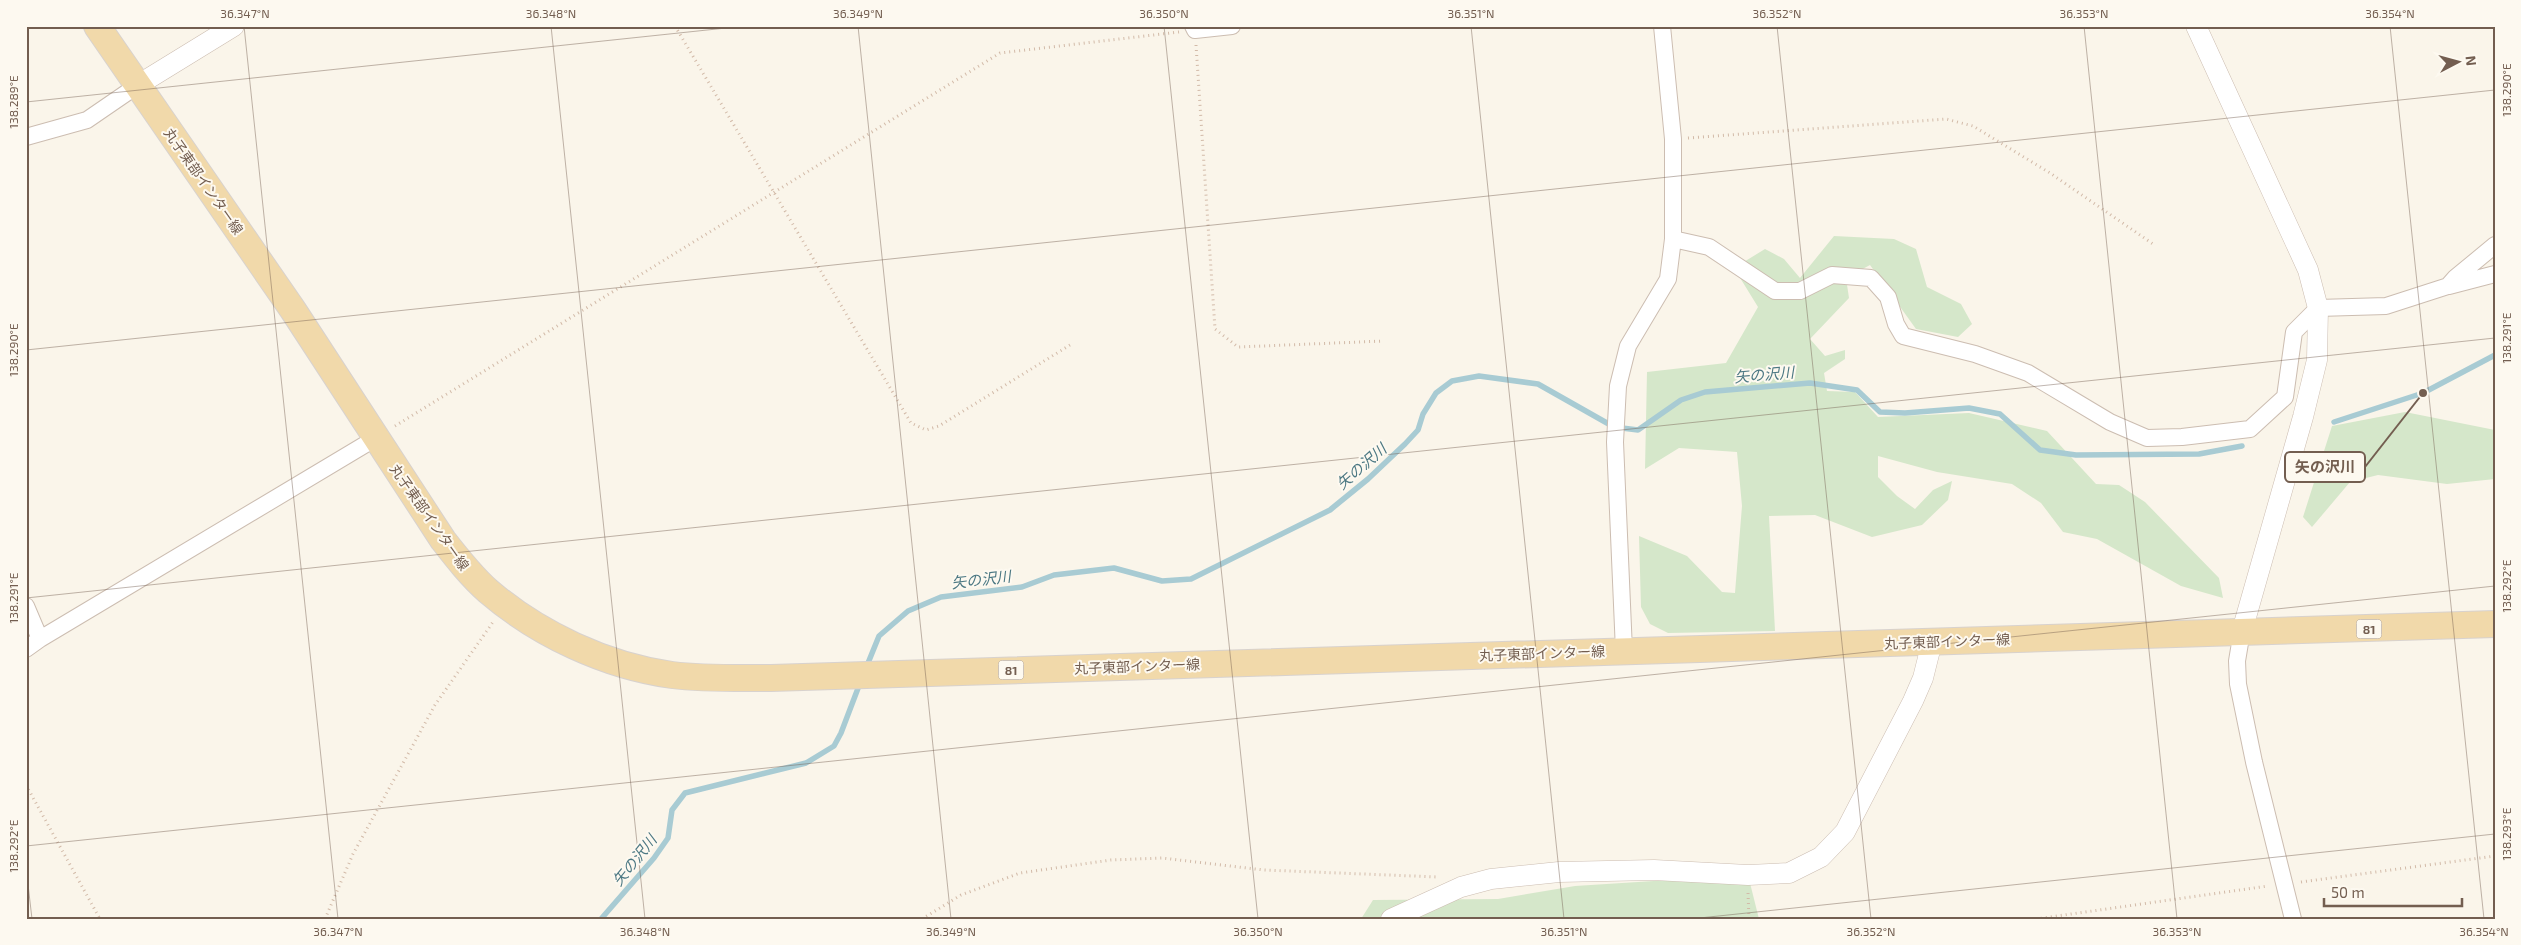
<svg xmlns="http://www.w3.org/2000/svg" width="2521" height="945" font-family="'Exo 2','Noto Sans JP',sans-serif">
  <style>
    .green { fill: #d5e7ca }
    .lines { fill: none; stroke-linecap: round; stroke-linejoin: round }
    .stream { stroke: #a8cbd3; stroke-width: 5.5 }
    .minor-casing { stroke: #ccbdb1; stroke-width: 18 }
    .tertiary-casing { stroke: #ccbdb1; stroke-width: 21 }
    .primary-casing { stroke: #d8d2ce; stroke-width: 28 }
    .path { stroke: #d2baa8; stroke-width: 3; stroke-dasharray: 1 4; stroke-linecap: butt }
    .minor { stroke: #fff; stroke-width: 16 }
    .tertiary { stroke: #fff; stroke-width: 20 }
    .primary { stroke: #f1d9aa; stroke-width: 26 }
    .ticks { fill: none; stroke: #735e50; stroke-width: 1; stroke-opacity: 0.45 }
    .labels { text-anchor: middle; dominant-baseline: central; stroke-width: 4; stroke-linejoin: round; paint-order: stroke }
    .shield { fill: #fdf9f0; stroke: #9c8c80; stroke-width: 1 }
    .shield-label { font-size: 12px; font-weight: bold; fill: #735e50 }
    .street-label { font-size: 14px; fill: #735e50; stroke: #fdf9f0 }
    .water-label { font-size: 15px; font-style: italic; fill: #4c7883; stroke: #fdf9f0 }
    .leader { fill: none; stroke: #735e50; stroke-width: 2 }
    .callout-dot { fill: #735e50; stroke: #fdf9f0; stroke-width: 2 }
    .callout { fill: #fdf9f0; stroke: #735e50; stroke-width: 2 }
    .callout-label { font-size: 15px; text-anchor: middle; font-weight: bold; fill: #735e50 }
    .neatline { fill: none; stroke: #735e50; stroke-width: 2 }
    .ticks-label { font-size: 12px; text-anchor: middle; fill: #735e50 }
  </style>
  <rect width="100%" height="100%" fill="#faf5ea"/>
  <path class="green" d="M1834 236 1894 239 1916 249 1927 287 1961 304 1972 324 1958 337 1916 329 1870 265 1846 278 1849 298 1810 339 1825 356 1845 350V359L1824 373 1827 391 1855 392 1878 417 1969 413 2047 431 2096 484 2119 485 2145 502 2219 578 2223 598 2181 586 2097 539 2063 532 2041 503 2012 484 1937 472 1878 456V477L1897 496 1915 509 1933 490 1952 481 1948 500 1922 525 1872 537 1815 515 1769 516 1775 631 1668 633 1650 624 1641 607 1639 536 1687 556 1722 592 1735 593 1742 506 1737 452 1679 448 1645 469 1647 372 1726 363 1758 307 1734 268 1765 249 1784 259 1800 278Z
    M2405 412 2495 430V479L2447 484 2378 475 2350 482 2312 527 2303 517 2332 426Z
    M1748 875 1759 919H1361L1373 900 1498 899 1575 886Z"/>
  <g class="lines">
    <path class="stream" d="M2334 422 2423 393 2495 355
      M866 668 879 636 908 611 941 597 1022 587 1054 575 1114 568 1162 581 1191 579 1330 510 1368 479 1405 444 1418 430 1423 414 1436 393 1452 381 1479 376 1538 384 1614 427 1638 430 1681 400 1705 392 1810 383 1857 390 1880 412 1905 413 1969 408 2000 414 2040 450 2076 455 2199 454 2242 446
      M601 919 654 858 668 838 672 810 685 793 806 763 834 746 841 733 860 683"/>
    <g class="minor-casing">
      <path id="minor" d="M1193 26 1195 30 1232 26
        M1662 26 1673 139V239L1709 247 1775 291H1800L1832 275 1871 278 1888 297 1896 324 1903 336 1975 354 2028 373 2110 422 2147 438 2182 437 2250 429 2285 397 2294 332 2318 308 2386 306 2448 286 2455 278 2495 245
        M26 137 87 120 138 85
        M2449 286 2495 274
        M26 606 40 639
        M2242 631 2237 661 2238 684 2254 762 2293 919
        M26 649 40 639 376 438
        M1624 651 1615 442 1618 386 1628 346 1668 279 1673 239"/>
    </g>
    <g class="tertiary-casing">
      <path id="tertiary" d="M2196 26 2308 270 2318 308 2317 360 2303 417 2242 631
        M138 85 234 26
        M1391 919 1461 887 1491 879 1559 872 1654 870 1748 875 1789 873 1821 857 1845 832 1913 701 1923 678 1932 642"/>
    </g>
    <g class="primary-casing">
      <path id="primary" d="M97 26 293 310 443 540C457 558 471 576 488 591 538 634 606 666 672 675 705 679 738 678 771 678L2495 624"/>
    </g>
    <path class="path" d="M675 26 911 423 926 430 939 426 1070 345
      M1196 45 1215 329 1238 347 1384 341
      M1688 138 1946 119 1973 126 2050 173 2153 244
      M395 426 1000 53 1179 32
      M26 785 100 919
      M2301 882 2495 856
      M1748 893 1749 919
      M325 919 353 854 435 705 493 622
      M922 919 961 895 1020 873 1111 860 1162 858 1264 870 1438 877
      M2036 919 2268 886"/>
    <use href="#minor" class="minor"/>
    <use href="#tertiary" class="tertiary"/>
    <use href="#primary" class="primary"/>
  </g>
  <path class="ticks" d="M244 26 338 919M551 26 645 919M858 26 951 919M1164 26 1258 919M1471 26 1564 919M1777 26 1871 919M2084 26 2177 919M2390 26 2484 919M26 102 745 26M26 350 2495 90M26 598 2495 338M26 846 2495 586M26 867 32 919M1690 919 2495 834"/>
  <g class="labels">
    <g class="shield">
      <rect x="2356.5" y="619.5" width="25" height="19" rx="4"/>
      <rect x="998.5" y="660.5" width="25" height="19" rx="4"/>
    </g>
    <g class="shield-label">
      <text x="2369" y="629">81</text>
      <text x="1011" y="670">81</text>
    </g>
    <g class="street-label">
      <text transform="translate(204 181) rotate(55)">丸子東部インター線</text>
      <text transform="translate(430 517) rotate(55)">丸子東部インター線</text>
      <text transform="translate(1947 641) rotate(-2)">丸子東部インター線</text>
      <text transform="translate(1542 653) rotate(-2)">丸子東部インター線</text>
      <text transform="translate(1137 666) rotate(-2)">丸子東部インター線</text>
    </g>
    <g class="water-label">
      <text transform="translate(1764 374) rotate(-5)">矢の沢川</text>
      <text transform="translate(1361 466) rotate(-41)">矢の沢川</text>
      <text transform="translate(981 579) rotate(-7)">矢の沢川</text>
      <text transform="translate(634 860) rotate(-51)">矢の沢川</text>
    </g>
  </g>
  <path class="leader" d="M2423 393L2365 467"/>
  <circle class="callout-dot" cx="2423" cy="393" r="5"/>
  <rect class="callout" x="2285" y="452" width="80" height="30" rx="5"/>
  <g class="callout-label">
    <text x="2325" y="472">矢の沢川</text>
  </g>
  <rect width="2521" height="945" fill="none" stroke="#fdf9f0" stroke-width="55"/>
  <g transform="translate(2458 62) rotate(84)" stroke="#fdf9f0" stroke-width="4" paint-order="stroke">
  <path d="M0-4L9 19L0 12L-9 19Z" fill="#735e50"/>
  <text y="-8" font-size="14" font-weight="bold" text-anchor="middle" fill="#735e50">N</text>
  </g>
  <path d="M2324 898v8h138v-8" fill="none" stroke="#735e50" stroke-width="2.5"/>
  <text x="2331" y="898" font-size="15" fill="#735e50" stroke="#fdf9f0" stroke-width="4" paint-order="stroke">50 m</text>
  <rect x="28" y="28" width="2466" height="890" class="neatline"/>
  <g class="ticks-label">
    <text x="245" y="18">36.347°N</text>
    <text x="551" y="18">36.348°N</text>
    <text x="858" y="18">36.349°N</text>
    <text x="1164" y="18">36.350°N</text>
    <text x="1471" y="18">36.351°N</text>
    <text x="1777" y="18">36.352°N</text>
    <text x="2084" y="18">36.353°N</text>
    <text x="2390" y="18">36.354°N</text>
    <text transform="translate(2507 90) rotate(-90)" y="4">138.290°E</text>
    <text transform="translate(14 102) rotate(-90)" y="4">138.289°E</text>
    <text transform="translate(2507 338) rotate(-90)" y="4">138.291°E</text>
    <text transform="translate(14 350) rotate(-90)" y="4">138.290°E</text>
    <text transform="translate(2507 586) rotate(-90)" y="4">138.292°E</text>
    <text transform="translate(14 598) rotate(-90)" y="4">138.291°E</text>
    <text transform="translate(2507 834) rotate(-90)" y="4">138.293°E</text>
    <text transform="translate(14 846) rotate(-90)" y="4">138.292°E</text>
    <text x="338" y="936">36.347°N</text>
    <text x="645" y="936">36.348°N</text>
    <text x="951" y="936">36.349°N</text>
    <text x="1258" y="936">36.350°N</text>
    <text x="1564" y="936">36.351°N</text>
    <text x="1871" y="936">36.352°N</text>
    <text x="2177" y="936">36.353°N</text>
    <text x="2484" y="936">36.354°N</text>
  </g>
</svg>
